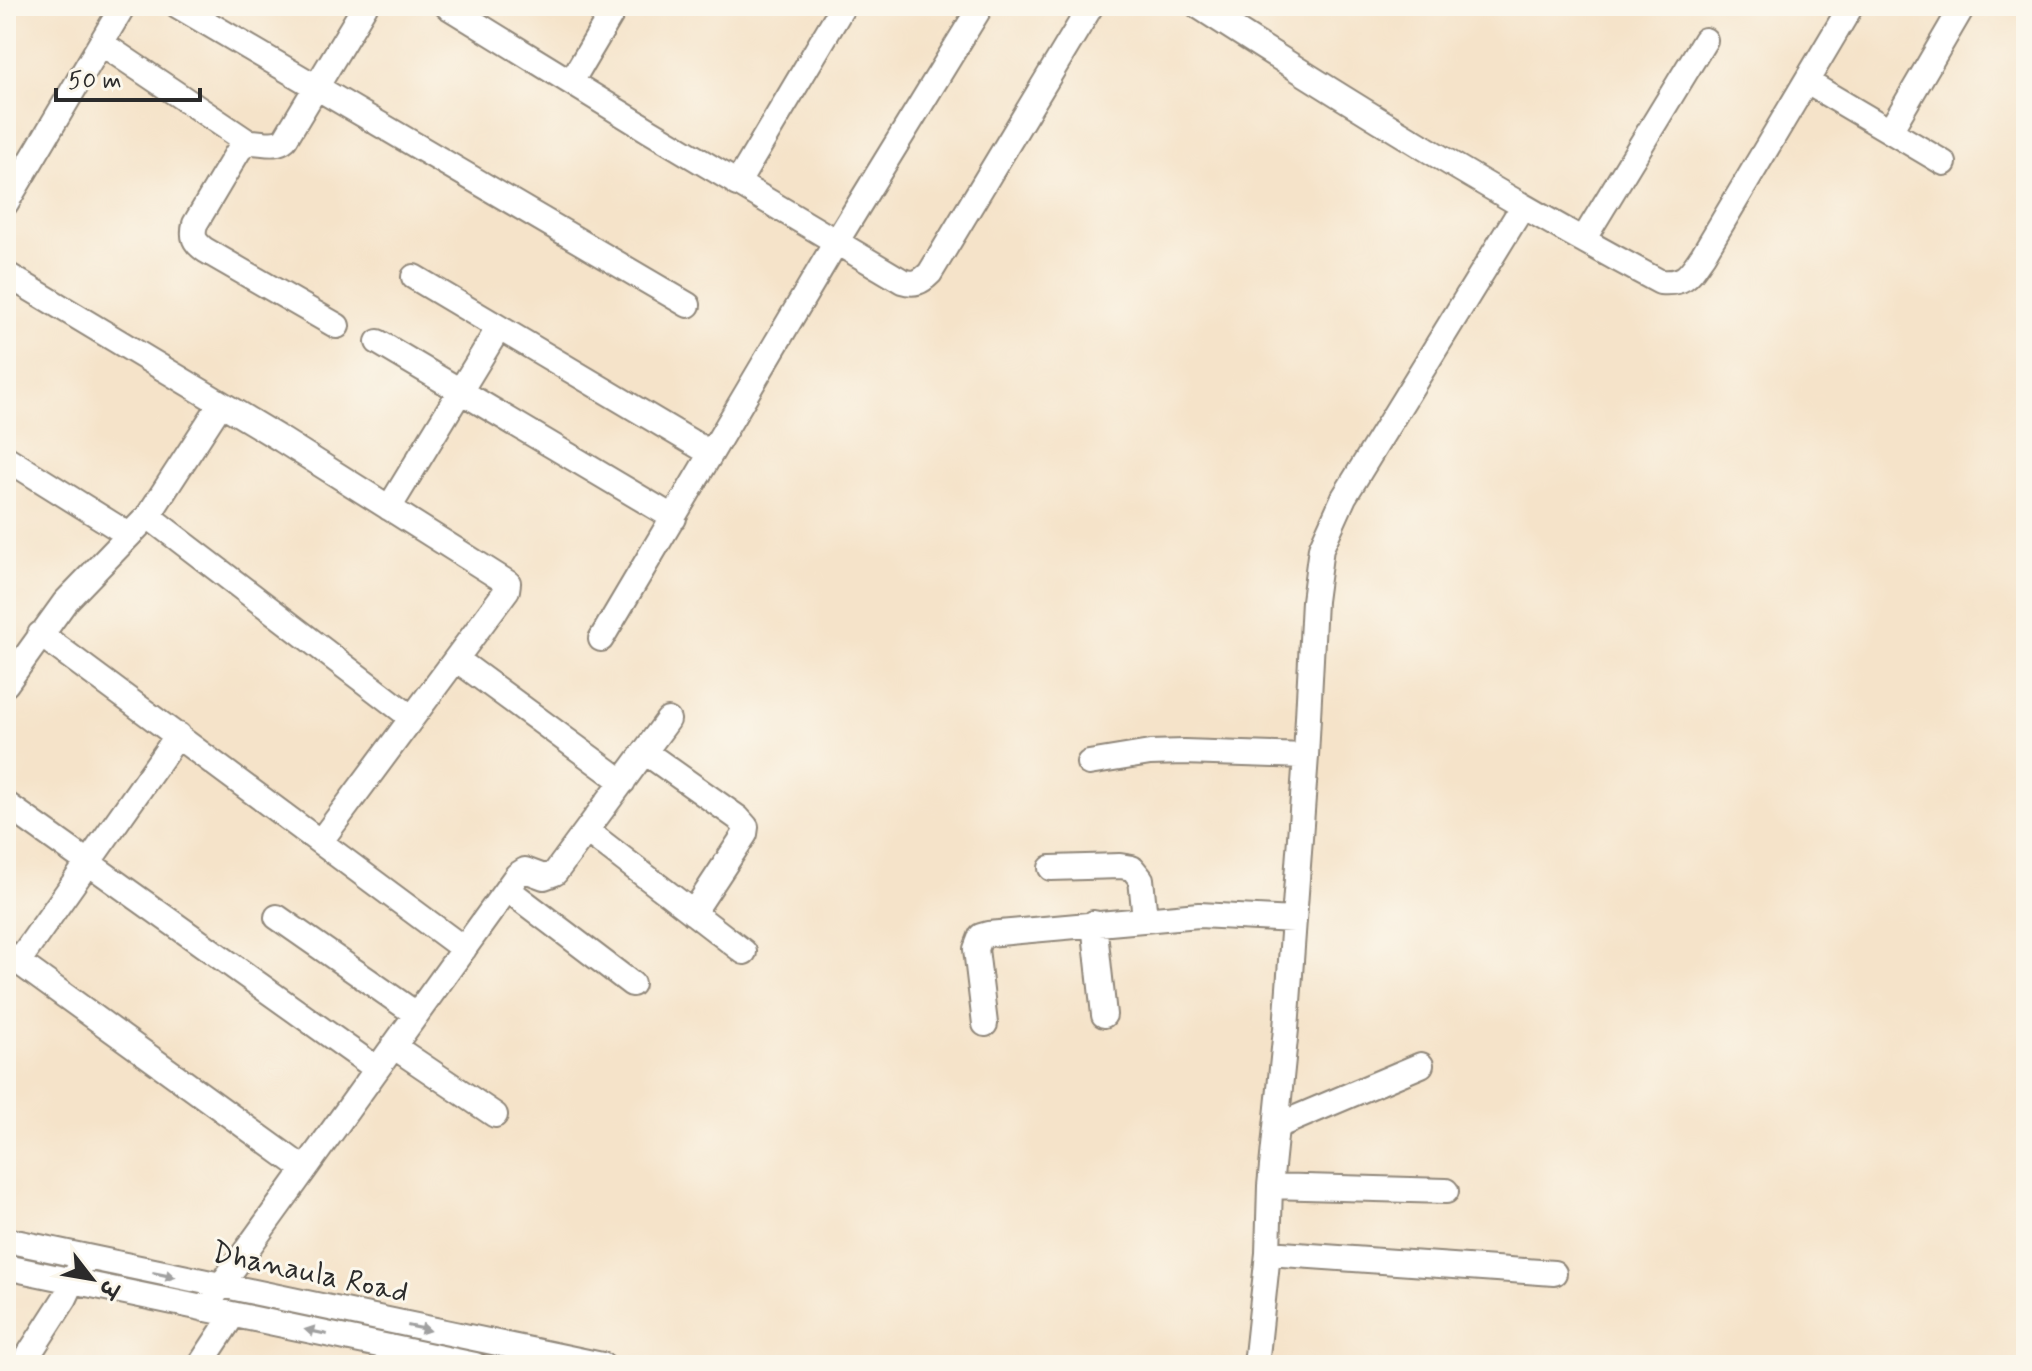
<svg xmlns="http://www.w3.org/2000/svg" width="2032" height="1371" font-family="Mynerve,'Playpen Sans Deva',sans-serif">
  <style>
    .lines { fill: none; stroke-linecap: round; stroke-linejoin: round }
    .minor-casing { stroke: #90877a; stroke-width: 28 }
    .minor { stroke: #fff; stroke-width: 24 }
    .oneway { fill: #a0a0a0 }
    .labels { text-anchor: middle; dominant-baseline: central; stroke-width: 6; stroke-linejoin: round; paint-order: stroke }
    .street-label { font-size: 30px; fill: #2b2b2b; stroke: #fbf7ec }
  </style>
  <rect width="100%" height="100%" fill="#fbf7ec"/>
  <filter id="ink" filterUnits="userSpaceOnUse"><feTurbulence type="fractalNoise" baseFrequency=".0125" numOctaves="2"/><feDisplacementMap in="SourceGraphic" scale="16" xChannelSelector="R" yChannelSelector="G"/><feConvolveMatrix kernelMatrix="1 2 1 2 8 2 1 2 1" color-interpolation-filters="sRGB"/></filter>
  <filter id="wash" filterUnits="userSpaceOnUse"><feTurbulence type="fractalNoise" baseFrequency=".006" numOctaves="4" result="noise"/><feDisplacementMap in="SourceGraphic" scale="32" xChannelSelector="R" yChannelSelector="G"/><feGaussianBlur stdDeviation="1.8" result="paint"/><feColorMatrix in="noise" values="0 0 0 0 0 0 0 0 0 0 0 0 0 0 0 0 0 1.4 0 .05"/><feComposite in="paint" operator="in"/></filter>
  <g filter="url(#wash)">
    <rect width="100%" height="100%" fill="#f5e3c9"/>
  </g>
  <g filter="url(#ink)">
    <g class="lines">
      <g class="minor-casing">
        <path id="minor" d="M178 6 688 305
          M447 6 650 131 902 281C915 285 921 282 930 273L1091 6
          M1198 6C1349 103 1502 198 1660 282 1686 284 1689 275 1703 255L1851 6
          M101 43 248 142
          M571 82 616 6
          M1807 82 1944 163
          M1890 131 1963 6
          M737 184 843 6
          M6 203 123 6
          M1583 240 1705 40
          M6 274 282 440 508 583 507 590 320 842
          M414 277 710 453
          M337 326 205 250C194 242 192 237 195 224L239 150 248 142C261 141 275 148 285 139L365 6
          M378 342 674 518
          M6 458 129 535
          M389 508 498 329
          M148 516 412 718
          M40 634 464 949
          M601 639 835 244 981 6
          M456 659 623 782
          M6 684 65 602 148 516 220 405
          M645 752 738 818 746 827 745 834 693 913
          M1089 763 1150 753 1184 752 1306 756
          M6 804 377 1069
          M587 831 744 952
          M1051 868 1120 866 1132 868 1141 879 1145 919
          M507 889 632 984
          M277 917 416 1014
          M1094 923 1104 1015
          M6 953 304 1169
          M18 962 178 735
          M985 1024 976 949 981 936 988 934 1199 915 1294 920
          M393 1046 495 1115
          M1277 1126 1421 1065
          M1270 1186 1446 1191
          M6 1240 602 1365
          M1268 1253 1554 1273
          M6 1267 475 1365
          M204 1309 517 875 525 870 544 877 555 873 668 720
          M22 1365 65 1298 79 1268
          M200 1365 233 1315
          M1256 1365 1268 1253 1270 1186 1286 1029 1306 756 1314 601 1321 548 1344 497 1523 206"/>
      </g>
      <use href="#minor" class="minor"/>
    </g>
    <defs><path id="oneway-solid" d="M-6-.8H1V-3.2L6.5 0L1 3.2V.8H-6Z" transform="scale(2)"/></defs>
    <g class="oneway">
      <use href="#oneway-solid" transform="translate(164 1275) rotate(12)"/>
      <use href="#oneway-solid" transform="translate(419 1328) rotate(12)"/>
      <use href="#oneway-solid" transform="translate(316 1332) rotate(-168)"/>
    </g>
  </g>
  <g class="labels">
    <g class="street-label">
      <text transform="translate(310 1273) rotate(12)">Dhanaula Road</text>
    </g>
  </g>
  <rect width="2032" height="1371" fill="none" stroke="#fbf7ec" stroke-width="32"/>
  <g transform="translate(92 1279) rotate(121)" stroke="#fbf7ec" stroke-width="6" paint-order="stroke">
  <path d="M0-6L14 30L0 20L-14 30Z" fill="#2b2b2b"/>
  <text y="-12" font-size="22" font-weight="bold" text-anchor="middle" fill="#2b2b2b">उ</text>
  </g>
  <path d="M56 88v12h144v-12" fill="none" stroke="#2b2b2b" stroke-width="4"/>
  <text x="68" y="88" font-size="24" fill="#2b2b2b" stroke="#fbf7ec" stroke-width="6" paint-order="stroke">50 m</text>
</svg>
